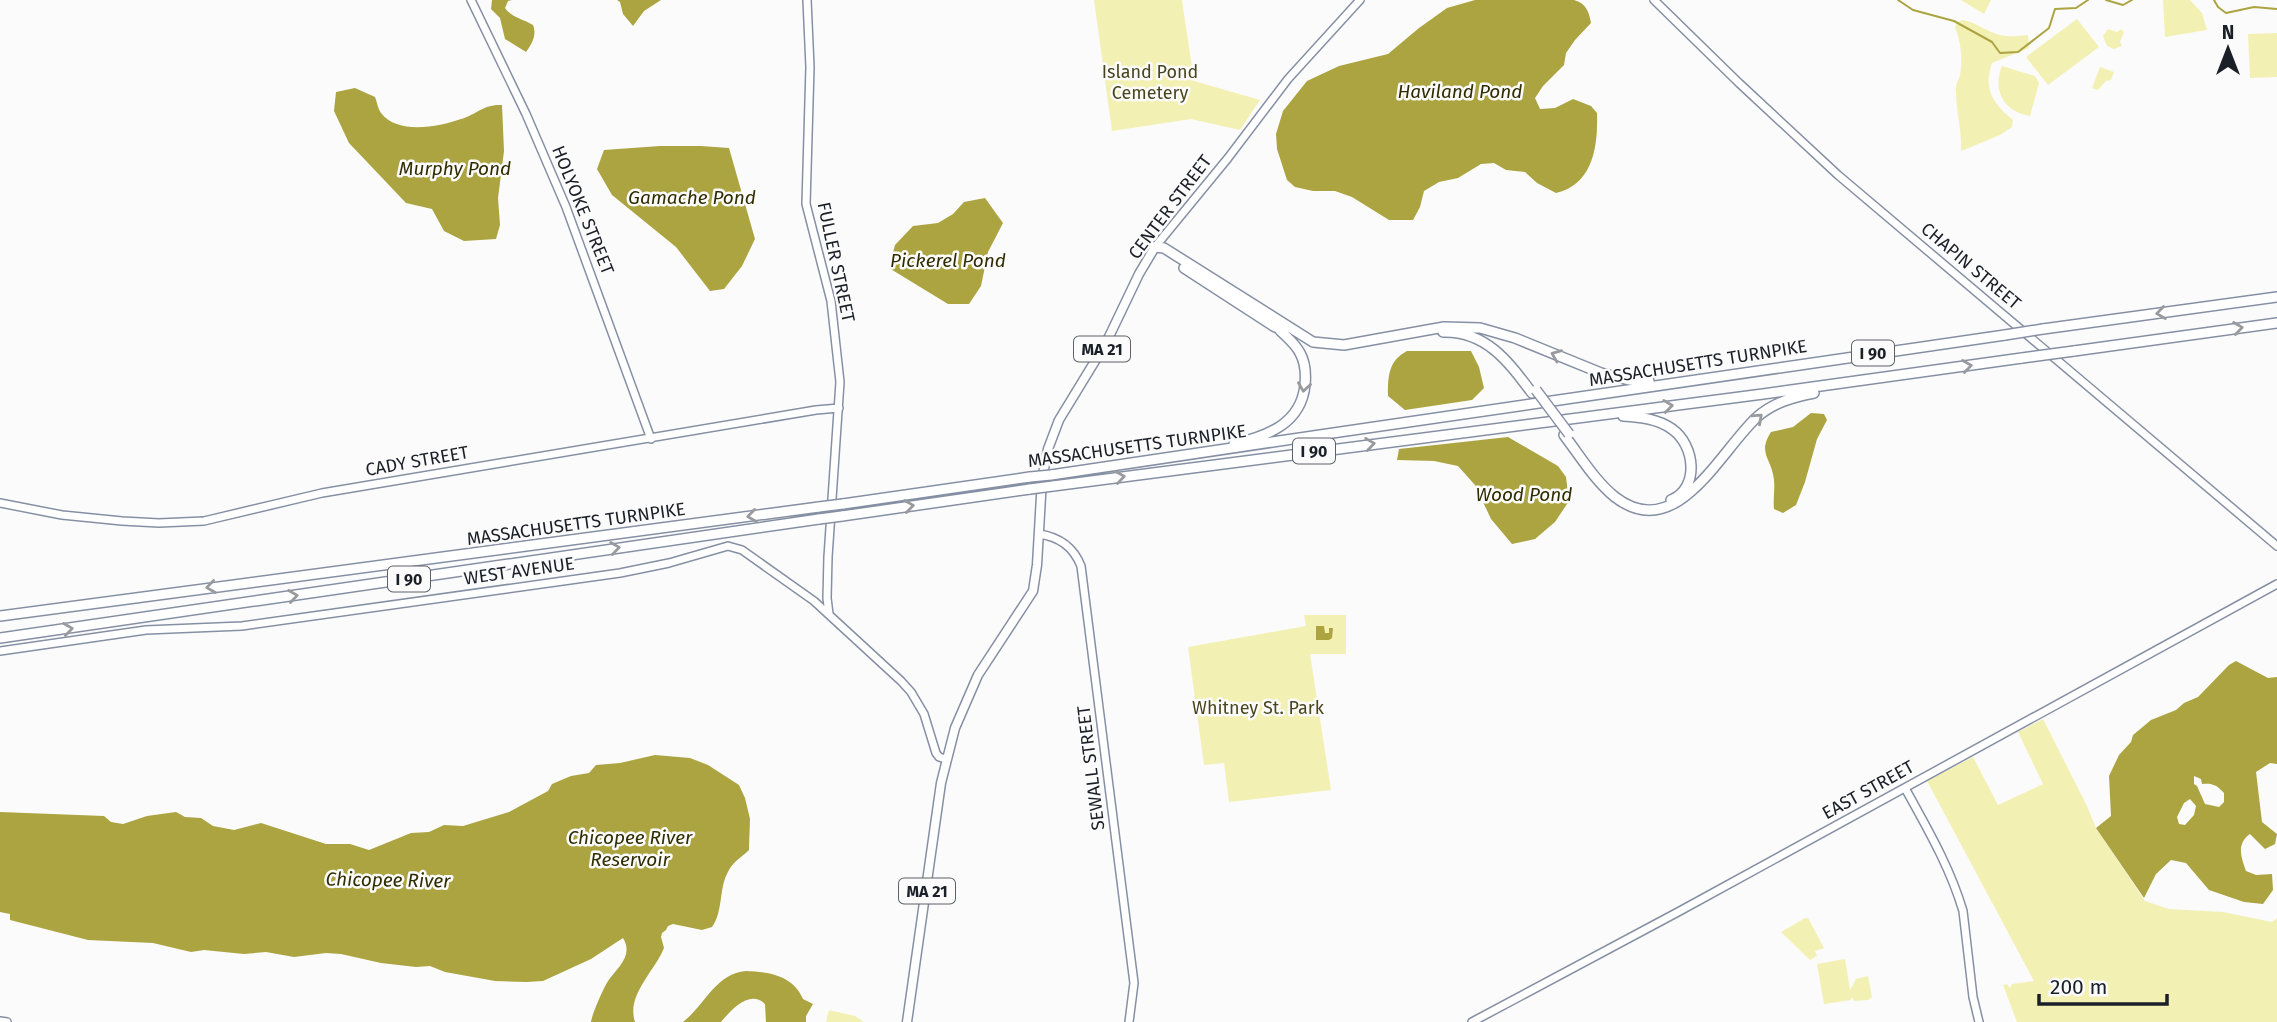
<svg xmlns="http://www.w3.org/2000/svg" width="2277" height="1022" font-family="'Fira Sans',sans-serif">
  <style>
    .green { fill: #f3f0b4 }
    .water { fill: #aba440; fill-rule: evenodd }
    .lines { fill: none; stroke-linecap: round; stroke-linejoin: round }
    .stream { stroke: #aba440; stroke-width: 2 }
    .secondary-casing { stroke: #8690a4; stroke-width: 10 }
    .primary-casing { stroke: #8690a4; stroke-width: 11 }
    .highway-casing { stroke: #8690a4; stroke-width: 12 }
    .secondary { stroke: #fff; stroke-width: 7 }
    .primary { stroke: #fff; stroke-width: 8 }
    .highway { stroke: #fff; stroke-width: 9 }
    .highway-bridge-casing { stroke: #8690a4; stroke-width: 12; stroke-linecap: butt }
    .highway-bridge { stroke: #fff; stroke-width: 9 }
    .oneway { stroke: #989a9e }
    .labels { text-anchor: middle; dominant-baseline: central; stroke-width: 5; stroke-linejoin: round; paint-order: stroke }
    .shield { fill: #fbfbfb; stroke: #5e6167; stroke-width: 2 }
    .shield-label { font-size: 16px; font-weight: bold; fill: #1b1f27 }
    .park-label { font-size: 18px; fill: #49461d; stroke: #fbfbfb }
    .street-label { font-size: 18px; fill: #1b1f27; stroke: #fbfbfb }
    .water-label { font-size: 19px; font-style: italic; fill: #302d01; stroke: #fbfbfb }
  </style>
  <rect width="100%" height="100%" fill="#fbfbfb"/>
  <path class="green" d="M1094 0H1182L1194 81 1260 100 1240 130 1191 119 1112 131Z
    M1961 0H1991L1984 14Z
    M2163 0H2190L2202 13 2207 30 2165 37Z
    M2077 19 2099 47 2048 85 2026 57Z
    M1963 20C1975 22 1983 29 1994 33 2005 38 2016 36 2028 35L2029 48 1992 63C1983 89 1993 104 2013 120L2012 127 2000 135 1961 151C1962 130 1956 112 1956 91 1955 85 1958 82 1960 75 1963 58 1961 43 1955 27L1958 22Z
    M2108 29 2117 32 2121 29 2124 32 2120 42 2122 46 2114 49 2107 46 2103 36Z
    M2277 33V77L2250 78 2248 34Z
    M2002 66 2035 76 2039 83 2030 116C2004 112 1992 90 2002 66Z
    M2100 67 2114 72 2111 80 2106 81 2098 90 2092 88Z
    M1304 615H1346V654H1310L1331 790 1229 802 1224 763 1204 765 1188 647 1306 626Z
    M2043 719 2087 806 2096 828 2145 901 2169 909 2223 912 2272 922 2277 918V1022H2017L2003 985 2007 984 2010 988 2012 984 2034 981 1927 781 1973 757 1998 805 2043 784 2018 732Z
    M1805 918H1808L1824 948 1815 951 1817 956 1810 960 1781 932Z
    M1845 959 1850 990 1856 979 1868 976 1872 997 1868 1000 1855 1001 1851 997V1000L1824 1004 1817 964Z
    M829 1010 855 1016 864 1022H826Z"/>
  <path class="water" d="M492 0H512L508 1 505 8C512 18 523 19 533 25 537 35 532 44 526 52L505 39 500 18 491 9Z
    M617 0H661L644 11 633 26 623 14 620 2Z
    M1475 0H1574C1586 3 1589 12 1591 23L1575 40 1566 53 1564 65 1543 86 1535 98 1540 109 1555 108 1573 99 1591 106 1597 113C1598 147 1593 184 1556 193L1537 183 1525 172 1506 170 1494 163 1481 164 1458 178 1439 182 1424 191 1420 207 1413 220H1389L1352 197 1335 191H1313L1295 187 1287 180 1277 149 1276 134 1283 111 1307 81 1339 66 1388 54 1419 28 1447 8Z
    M355 88 375 97C377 102 378 109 381 113 398 135 438 127 461 119 478 114 483 104 502 105L504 151 498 198 500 225 496 239 464 241 444 231 432 209 406 203 349 143 334 111 336 92Z
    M660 146H701L729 148 755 239 742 266 724 289 710 291 676 247 612 195 597 169 604 150Z
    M985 198 1003 223 988 252 981 286 969 304H948L889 268 895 245 913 226 938 223 953 214 964 202Z
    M1407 351H1471L1479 367 1484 388 1472 400 1405 410 1388 396C1388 377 1388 361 1407 351Z
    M1811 413 1824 414 1827 420 1817 439 1805 482 1796 505 1783 513 1774 509C1773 499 1775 489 1774 480 1772 458 1757 454 1771 432L1793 427Z
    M1508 437 1558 466 1566 477 1569 501 1555 522 1535 539 1512 544 1491 519 1475 485 1458 466 1434 461 1397 460 1399 449Z
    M1316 626H1324L1325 633H1329V628H1333L1332 638 1329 640H1316Z
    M2236 661 2268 678 2277 677V764L2270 763 2256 772 2262 822 2277 834 2275 844 2265 849 2250 834C2236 844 2241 857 2246 871L2256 875 2272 874 2273 890 2263 904 2244 902 2209 890 2186 863 2171 860 2156 874 2144 898 2096 828 2111 816 2109 776 2119 755 2131 742 2133 735 2151 720 2176 710 2184 703 2198 697 2229 665ZM2194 776 2201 779 2202 784C2212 783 2217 785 2224 793V802L2219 807 2205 804 2197 786 2194 784ZM2190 799 2196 806 2194 815 2185 825 2179 824 2177 817 2184 803Z
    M655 755 690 758 708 765 739 785 745 798 750 819 749 847V850C742 857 734 861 729 870 718 888 724 910 712 927L702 930 673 924 668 926 666 930 662 933 661 937 664 948C655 971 626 995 635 1022H591C592 1014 604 987 608 981 617 968 634 956 623 938L591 959 543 981 526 982 495 981 445 972 430 966 416 967 381 963 341 954 326 953 294 957 266 952 244 954 204 950 191 952 153 943 88 940 10 920V914L0 912V812L104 816 111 822 123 824 147 816 176 812 185 817 201 818 213 826 234 830 261 823 326 844H350L369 850 411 833 429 832 444 825 463 826 509 812 548 791 552 784 571 776 589 773 596 765 620 763Z
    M746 971C770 972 793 976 803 999L813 1004 806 1016V1022H766L765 1004C750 989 731 1010 721 1022H683C705 1005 715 974 746 971Z"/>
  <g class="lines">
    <path class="stream" d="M1898 0 1913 10 1954 21 1992 42 2000 53 2018 52 2049 28 2055 9 2076 8 2088 0
      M2106 0 2123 5 2132 0
      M2214 0 2218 7 2226 13 2254 7 2277 9"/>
    <g class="secondary-casing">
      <path id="secondary" d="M471 0 526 114 566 207 651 439
        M807 0 810 67 806 204 831 301 840 382 828 557 827 598 829 614
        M1654 0 1739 83 1838 175 2277 546
        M1155 247 1228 158 1288 79 1360 0
        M0 503 62 515 122 521 159 523 204 521 322 493 816 410 839 408
        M1039 534C1059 537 1073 546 1081 566L1134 983 1129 1022
        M0 651 146 630 242 626 620 573 669 563 728 546 742 550 814 601 901 681 911 692 924 714 936 753 939 757 946 759
        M1905 788C1927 828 1950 867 1963 911L1973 997 1979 1022
        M0 1021 7 1022
        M1472 1022 1678 912 2277 584"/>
    </g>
    <g class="primary-casing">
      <path id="primary" d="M907 1022 941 783 955 728 978 675 1033 591 1037 565 1042 479 1048 449 1059 420 1106 343 1139 274 1155 247"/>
    </g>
    <g class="highway-casing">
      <path id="highway" d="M1155 247 1164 248 1313 342 1344 345 1444 327 1480 328 1515 338 1601 373 1629 380 1649 381
        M1184 268 1275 327
        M2043 329 2277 297
        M1443 332C1486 331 1508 361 1532 393
        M2074 351 2277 323
        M1623 416C1641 417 1658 419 1672 429 1695 445 1700 488 1671 500
        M1564 435C1580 456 1595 481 1615 497 1676 544 1719 453 1756 418 1772 403 1793 397 1814 393
        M1234 444C1267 436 1301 424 1305 385 1306 375 1305 362 1300 353 1295 343 1285 336 1278 328
        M1051 475C1369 428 1687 379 2005 335
        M1053 486 1763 394 2022 358
        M843 504 1030 477
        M842 516 1030 489
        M0 616 819 507
        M0 638 819 519"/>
    </g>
    <use href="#secondary" class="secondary"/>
    <use href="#primary" class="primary"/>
    <use href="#highway" class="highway"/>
    <g class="highway-bridge-casing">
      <path id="highway-bridge" d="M2005 335 2043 329
        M2022 358 2074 351
        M1536 390 1569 434
        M1030 477 1051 475
        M1030 489 1053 486
        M819 507 843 504
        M819 519 842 516"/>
    </g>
    <use href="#highway-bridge" class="highway-bridge"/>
  </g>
  <defs><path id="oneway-chevron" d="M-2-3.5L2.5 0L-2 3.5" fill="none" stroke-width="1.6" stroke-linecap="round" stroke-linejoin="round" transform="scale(1.75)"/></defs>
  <g class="oneway">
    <use href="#oneway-chevron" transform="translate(2161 313) rotate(172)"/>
    <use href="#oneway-chevron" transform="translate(2238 328) rotate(-8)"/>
    <use href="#oneway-chevron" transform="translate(1556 355) rotate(-158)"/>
    <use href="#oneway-chevron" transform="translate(1967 366) rotate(-8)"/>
    <use href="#oneway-chevron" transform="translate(1304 387) rotate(98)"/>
    <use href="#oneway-chevron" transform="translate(1668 406) rotate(-7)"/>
    <use href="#oneway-chevron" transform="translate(1758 418) rotate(-42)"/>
    <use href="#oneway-chevron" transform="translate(1370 444) rotate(-8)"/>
    <use href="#oneway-chevron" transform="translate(1120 477) rotate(-8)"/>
    <use href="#oneway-chevron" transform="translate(909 506) rotate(-8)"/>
    <use href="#oneway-chevron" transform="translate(752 516) rotate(172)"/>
    <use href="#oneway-chevron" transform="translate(615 548) rotate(-8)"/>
    <use href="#oneway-chevron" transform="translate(211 587) rotate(172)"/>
    <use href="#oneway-chevron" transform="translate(293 596) rotate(-8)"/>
    <use href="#oneway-chevron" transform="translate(68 629) rotate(-8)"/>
  </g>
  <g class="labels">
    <g class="shield">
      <rect x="1074" y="336.5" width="56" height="25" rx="5"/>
      <rect x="1852" y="340.5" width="42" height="25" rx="5"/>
      <rect x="1293" y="438.5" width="42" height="25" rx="5"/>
      <rect x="388" y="566.5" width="42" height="25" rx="5"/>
      <rect x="899" y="878.5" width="56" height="25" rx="5"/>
    </g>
    <g class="shield-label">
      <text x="1102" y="349">MA 21</text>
      <text x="1873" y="353">I 90</text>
      <text x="1314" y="451">I 90</text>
      <text x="409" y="579">I 90</text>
      <text x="927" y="891">MA 21</text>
    </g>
    <g class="park-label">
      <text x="1150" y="72">Island Pond<tspan x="1150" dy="21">Cemetery</tspan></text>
      <text x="1258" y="708">Whitney St. Park</text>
    </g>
    <g class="street-label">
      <text transform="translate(1170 207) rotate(-53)">CENTER STREET</text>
      <text transform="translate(583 210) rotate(68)">HOLYOKE STREET</text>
      <text transform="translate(836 262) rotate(78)">FULLER STREET</text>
      <text transform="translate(1971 266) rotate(40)">CHAPIN STREET</text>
      <text transform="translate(1698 363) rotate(-9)">MASSACHUSETTS TURNPIKE</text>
      <text transform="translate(1137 446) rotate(-8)">MASSACHUSETTS TURNPIKE</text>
      <text transform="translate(417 461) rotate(-10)">CADY STREET</text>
      <text transform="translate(576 524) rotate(-8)">MASSACHUSETTS TURNPIKE</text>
      <text transform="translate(519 571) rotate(-8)">WEST AVENUE</text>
      <text transform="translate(1091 768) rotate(-97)">SEWALL STREET</text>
      <text transform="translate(1868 790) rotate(-29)">EAST STREET</text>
    </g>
    <g class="water-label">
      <text x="1460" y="91">Haviland Pond</text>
      <text x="455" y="168">Murphy Pond</text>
      <text x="692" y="197">Gamache Pond</text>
      <text x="948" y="260">Pickerel Pond</text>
      <text x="1524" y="494">Wood Pond</text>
      <text x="630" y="837">Chicopee River<tspan x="630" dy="22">Reservoir</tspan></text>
      <text transform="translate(388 880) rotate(1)">Chicopee River</text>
    </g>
  </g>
  <g transform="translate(2228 49)" stroke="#fbfbfb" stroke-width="5" paint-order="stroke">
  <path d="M0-5L12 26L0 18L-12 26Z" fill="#1b1f27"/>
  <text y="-10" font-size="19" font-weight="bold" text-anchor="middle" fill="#1b1f27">N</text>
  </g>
  <path d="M2039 994v10h128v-10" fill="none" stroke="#1b1f27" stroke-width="3.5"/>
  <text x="2050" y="994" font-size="21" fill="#1b1f27" stroke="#fbfbfb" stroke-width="5" paint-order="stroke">200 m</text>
</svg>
